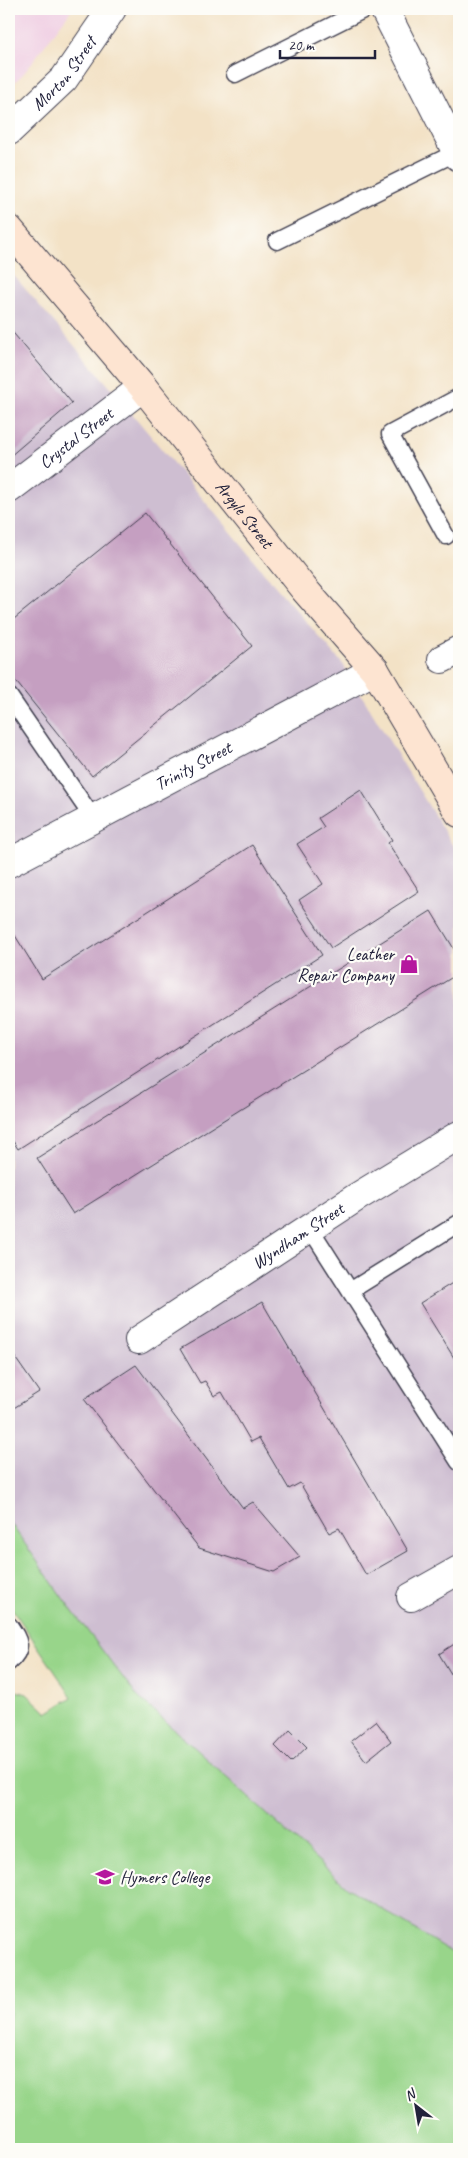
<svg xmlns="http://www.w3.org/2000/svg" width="468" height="2158" font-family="Caveat,sans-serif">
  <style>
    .built { fill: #f0d0e4 }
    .industrial { fill: #cebed1 }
    .green { fill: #98d58a; stroke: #5d7c62 }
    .building { fill: #c59fc1 }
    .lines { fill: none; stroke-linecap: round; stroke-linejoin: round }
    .lane-casing { stroke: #413f50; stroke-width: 19 }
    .street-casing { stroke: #413f50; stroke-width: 30 }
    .secondary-casing { stroke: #413f50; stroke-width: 30 }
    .lane { stroke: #fff; stroke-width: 16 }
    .street { stroke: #fff; stroke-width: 28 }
    .secondary { stroke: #fde4d1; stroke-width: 28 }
    .labels { text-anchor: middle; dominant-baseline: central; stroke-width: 4.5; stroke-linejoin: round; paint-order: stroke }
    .street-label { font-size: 18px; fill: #22223b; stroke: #fdfcf7 }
    .poi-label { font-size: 18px; fill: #22223b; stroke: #fdfcf7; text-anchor: end }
  </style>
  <rect width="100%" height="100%" fill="#fdfcf7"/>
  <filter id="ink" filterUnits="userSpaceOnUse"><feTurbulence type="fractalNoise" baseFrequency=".02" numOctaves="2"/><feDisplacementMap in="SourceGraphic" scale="10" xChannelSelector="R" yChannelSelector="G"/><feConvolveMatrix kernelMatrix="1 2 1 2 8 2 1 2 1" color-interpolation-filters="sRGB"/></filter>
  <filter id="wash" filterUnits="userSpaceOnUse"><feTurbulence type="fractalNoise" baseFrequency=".0096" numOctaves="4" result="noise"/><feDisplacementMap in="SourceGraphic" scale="20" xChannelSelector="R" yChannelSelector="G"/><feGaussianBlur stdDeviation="1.12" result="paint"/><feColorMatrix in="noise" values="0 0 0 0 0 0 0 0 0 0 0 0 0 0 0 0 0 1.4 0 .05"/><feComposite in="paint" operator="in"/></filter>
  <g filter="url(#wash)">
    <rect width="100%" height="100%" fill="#f3e2c6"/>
    <path class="built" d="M9 9H72L24 73 9 88Z"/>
    <path class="industrial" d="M9 270 110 387 276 587 342 663 459 856V1958L348 1888 137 1696 67 1604 9 1521Z"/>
    <path class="green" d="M9 1521 67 1604 137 1696 348 1888 459 1957V2149H9V1689L27 1694 47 1713 72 1697 9 1604Z"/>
    <g id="blocks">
      <path class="building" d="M9 328 72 403 9 457Z
        M145 513 252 646 92 776 9 673V623Z
        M361 790 392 840 388 843 419 891 331 948 299 900 323 884 297 844 324 827 318 818Z
        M252 845 322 955 18 1149 9 1135V930L11 929 42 979Z
        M431 911 459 957V973L73 1214 37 1158Z
        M459 1279V1366L420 1303Z
        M262 1302 408 1551 366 1575 339 1528 329 1533 300 1483 289 1489 259 1438 251 1442 222 1392 214 1396 205 1381 200 1383 180 1349Z
        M9 1349 39 1392 9 1411Z
        M136 1365 243 1508 253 1502 300 1557 274 1572 199 1548 84 1399Z
        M459 1641V1687L439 1654Z
        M376 1721 391 1741 366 1761 351 1741Z
        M290 1730 307 1747 291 1762 275 1746Z"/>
    </g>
  </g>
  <g filter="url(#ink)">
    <use href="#blocks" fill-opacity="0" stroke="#413f50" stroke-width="1"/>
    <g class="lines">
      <g class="lane-casing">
        <path id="lane" d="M235 74 365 9
          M277 241 457 152
          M446 536 390 434 459 397
          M9 696 93 818
          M310 1228 459 1462
          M350 1291 459 1223
          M9 1625C19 1640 25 1648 9 1662"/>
      </g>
      <g class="street-casing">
        <g id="street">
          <path d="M384 9 459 157"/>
          <path id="s1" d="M9 131 64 79 112 9"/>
          <path id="s2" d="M9 489 143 387"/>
          <path d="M442 659 459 650"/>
          <path id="s3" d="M9 863 375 670"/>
          <path id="s4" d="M139 1340 357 1197 459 1135"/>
          <path d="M411 1597 459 1570"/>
        </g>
      </g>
      <g class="secondary-casing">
        <g id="secondary">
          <path id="s5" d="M9 229 143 387 304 589 375 670 459 813"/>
        </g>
      </g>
      <use href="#lane" class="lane"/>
      <use href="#street" class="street"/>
      <use href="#secondary" class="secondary"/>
    </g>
  </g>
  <defs>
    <g id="shop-bare" transform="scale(1.5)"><path d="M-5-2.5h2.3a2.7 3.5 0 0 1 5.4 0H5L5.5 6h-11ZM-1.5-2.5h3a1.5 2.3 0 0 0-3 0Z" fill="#b5179e" stroke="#fdfcf7" stroke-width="2.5" paint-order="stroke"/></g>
    <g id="school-bare" transform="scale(1.5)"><path d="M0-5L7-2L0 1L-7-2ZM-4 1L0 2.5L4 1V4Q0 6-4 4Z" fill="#b5179e" stroke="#fdfcf7" stroke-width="2.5" paint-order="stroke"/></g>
  </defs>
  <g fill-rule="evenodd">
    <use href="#shop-bare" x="409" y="964"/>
    <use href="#school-bare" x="105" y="1877"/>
  </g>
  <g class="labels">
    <g class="street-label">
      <text stroke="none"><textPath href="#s1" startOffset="80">Morton Street</textPath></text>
      <text stroke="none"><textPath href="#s2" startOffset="84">Crystal Street</textPath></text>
      <text stroke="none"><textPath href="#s5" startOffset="370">Argyle Street</textPath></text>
      <text stroke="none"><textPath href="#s3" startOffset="208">Trinity Street</textPath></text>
      <text stroke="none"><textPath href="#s4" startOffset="190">Wyndham Street</textPath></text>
    </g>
    <g class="poi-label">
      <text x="394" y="954">Leather<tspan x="394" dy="21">Repair Company</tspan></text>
      <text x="120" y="1877" text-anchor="start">Hymers College</text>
    </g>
  </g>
  <rect width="468" height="2158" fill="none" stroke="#fdfcf7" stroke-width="30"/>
  <g transform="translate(416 2106) rotate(329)" stroke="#fdfcf7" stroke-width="4" paint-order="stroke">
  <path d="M0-4L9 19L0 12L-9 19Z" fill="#22223b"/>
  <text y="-8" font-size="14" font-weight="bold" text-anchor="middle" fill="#22223b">N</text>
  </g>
  <path d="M280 50v8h95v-8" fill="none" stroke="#22223b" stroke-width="2.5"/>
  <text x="288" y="50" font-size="15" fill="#22223b" stroke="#fdfcf7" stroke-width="4" paint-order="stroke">20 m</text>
</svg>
